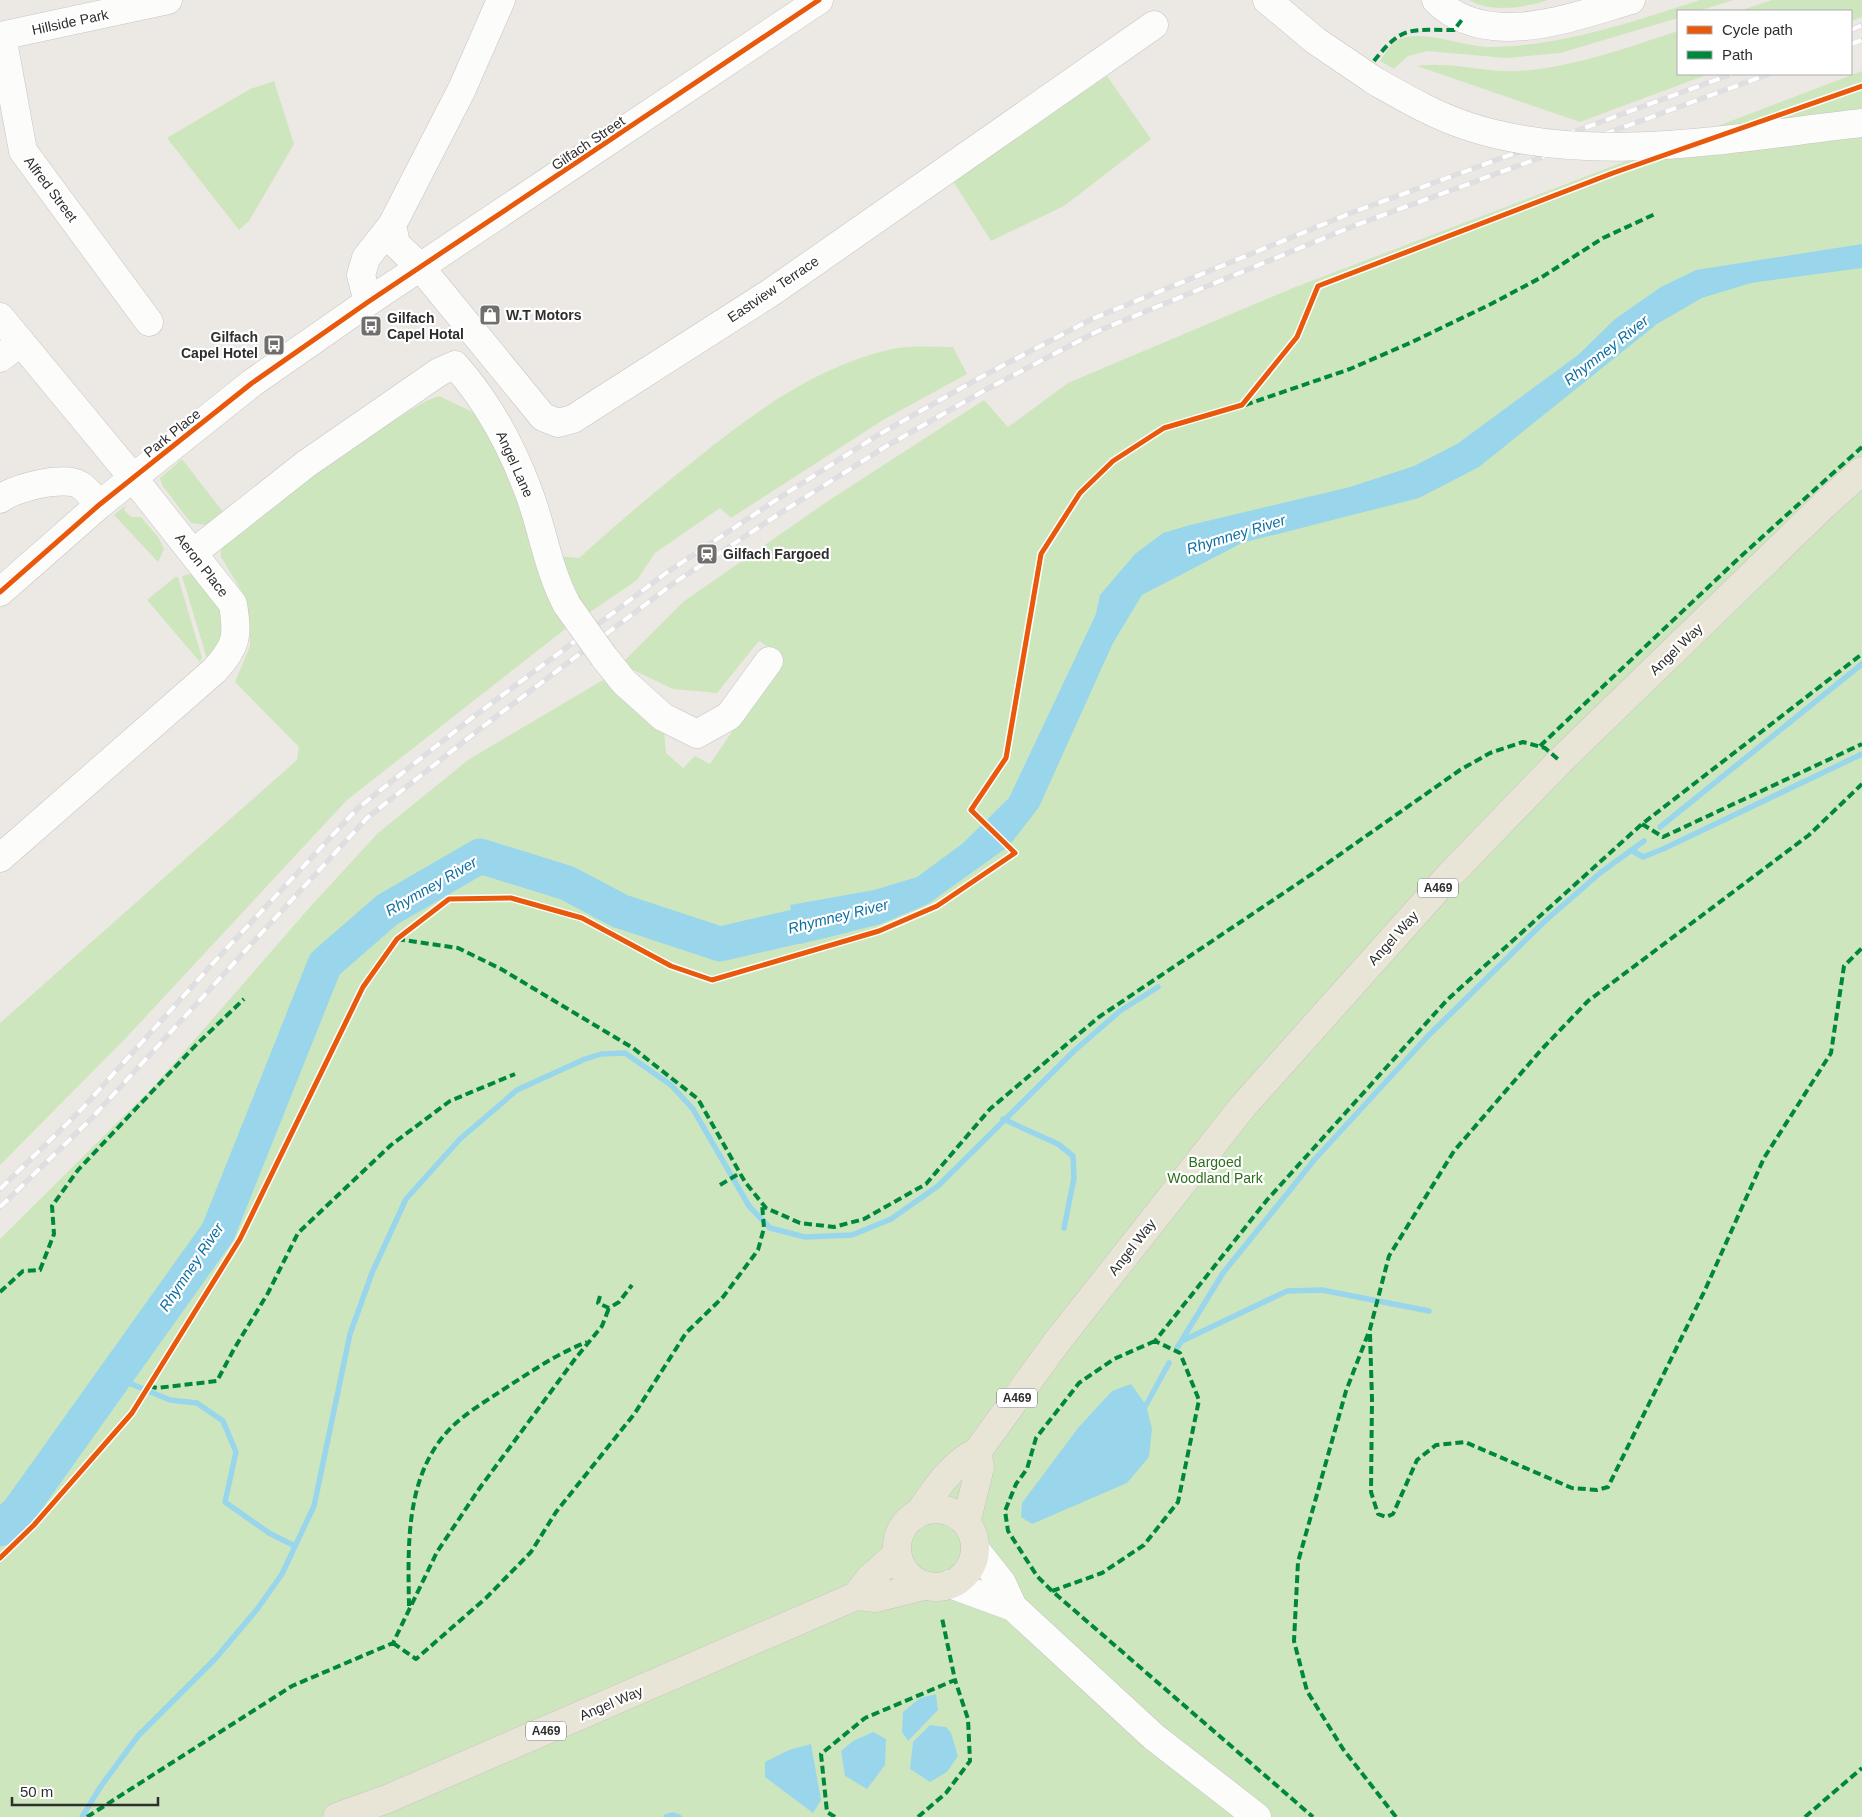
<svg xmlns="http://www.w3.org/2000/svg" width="1862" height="1817" font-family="Helvetica,sans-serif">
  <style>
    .green { fill: #cee6be }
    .water { fill: #99d6ec }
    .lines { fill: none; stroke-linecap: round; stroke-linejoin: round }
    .stream { stroke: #99d6ec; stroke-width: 5.5 }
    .river { stroke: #99d6ec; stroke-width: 35 }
    .minor-casing { stroke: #c5c4c5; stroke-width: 29 }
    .major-casing { stroke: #c6c5c4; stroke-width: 29 }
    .minor { stroke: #fcfcfb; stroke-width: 28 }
    .major { stroke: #e8e4d6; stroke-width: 28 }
    .rail-casing { stroke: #dfdfe1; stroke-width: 5.5 }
    .rail { stroke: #fff; stroke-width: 4; stroke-dasharray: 11; stroke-linecap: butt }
    .minor-bridge-casing { stroke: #c5c4c5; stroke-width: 29; stroke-linecap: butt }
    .minor-bridge { stroke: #fcfcfb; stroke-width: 28 }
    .quiet { stroke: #00873e; stroke-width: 4; stroke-dasharray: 8 4; stroke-linecap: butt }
    .cycleway-casing { stroke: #fff; stroke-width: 8 }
    .cycleway { stroke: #e8590c; stroke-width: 5 }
    .labels { text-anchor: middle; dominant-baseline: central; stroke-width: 4.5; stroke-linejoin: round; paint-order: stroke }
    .shield { fill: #fff; stroke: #6d6d6d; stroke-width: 1 }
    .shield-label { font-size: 12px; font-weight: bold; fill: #2e2e2e }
    .street-label { font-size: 14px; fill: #2e2e2e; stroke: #fff }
    .poi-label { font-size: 14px; font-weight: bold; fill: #2e2e2e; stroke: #fff; text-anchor: start }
    .park-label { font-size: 14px; fill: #2c6e1b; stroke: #fff }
    .water-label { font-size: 15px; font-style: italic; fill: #0d6fa3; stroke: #fff }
  </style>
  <rect width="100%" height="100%" fill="#ece8e4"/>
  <path class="green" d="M1469 0H1548C1524 8 1491 13 1469 0Z
    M1700 0H1733L1699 11H1678V18L1560 53 1506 58 1427 51 1408 56 1394 69 1380 61C1385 53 1392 42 1400 39 1423 29 1465 47 1490 47 1563 46 1632 22 1700 0Z
    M1772 0H1862V17L1851 21V11H1739Z
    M1678 31V74H1709L1580 122 1417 66C1451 61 1485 73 1519 71 1571 68 1629 47 1678 31Z
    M1862 71V1817H0V1239L156 1084 310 907 378 833 468 760 603 680 629 699 664 732 666 753 683 768 695 756 710 764 783 657 759 641 717 693 673 689 631 669 624 661 683 602 828 501 984 400 1008 427 1068 383 1293 288Z
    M1107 76 1151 139 1064 206 991 241 953 181Z
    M274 81 294 144 249 221 239 230 167 138 250 89Z
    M953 347 967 374 883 420 731 518 720 508 655 553 637 580 564 630 347 800 124 1040 0 1165V1023L297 760 299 747 235 682 250 646V623L244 595 221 557V547L312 471 424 402 439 396 481 416 508 465 537 554 579 558C617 524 655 491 695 460 754 412 817 366 892 349 911 345 934 347 953 347Z
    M182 459 227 517 209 530 206 525 191 523 162 485 160 478Z
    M126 505 124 510 131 517H141L158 537 164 549 158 562 114 515Z
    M189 574C199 578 203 584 209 592 227 618 235 636 207 659L182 576Z
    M175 577H178L202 658 200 662 147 600Z"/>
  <path class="water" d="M1862 244V268L1751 283 1702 298 1657 324 1479 467 1419 498 1242 543 1142 595 1113 643 1039 807 1009 846 928 904 881 924 800 944 790 905 874 890 917 877 962 844 1009 798 1096 614 1100 595 1135 554 1163 533 1190 525 1350 487 1414 466 1457 444 1578 355 1615 319 1661 287 1696 270Z
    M1131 1384 1146 1405 1152 1429 1149 1457 1127 1483 1032 1524 1021 1517 1022 1503 1078 1428 1112 1391Z
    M936 1694 938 1710 908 1741 902 1732 903 1712 920 1698Z
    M930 1725 946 1727 951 1733 958 1756 947 1772 930 1782 910 1769 913 1742Z
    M873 1732 886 1739 885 1765 867 1789 845 1776 841 1751 853 1741Z
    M811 1744 821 1800 813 1813 765 1777V1762L789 1750Z"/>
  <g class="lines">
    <path class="stream" d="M1660 827 1862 664
      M1631 850 1643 857 1663 849 1862 754
      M1003 1119 1058 1144 1073 1156 1074 1178 1064 1228
      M1182 1341 1287 1291 1322 1290 1429 1311
      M1177 1348 1223 1273 1315 1159 1428 1036 1545 921 1600 873 1644 841
      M116 1375 129 1383 170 1400 197 1403 223 1421 236 1452 225 1502 269 1533 295 1546
      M1146 1405 1169 1363
      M82 1817 101 1786 138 1736 215 1659 258 1608 282 1574 314 1506 350 1334 372 1273 406 1199 460 1139 517 1090 585 1059 601 1054 625 1053 671 1085 693 1109 749 1206 770 1228 805 1237 852 1235 891 1219 938 1186 1074 1051 1120 1011 1158 987
      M666 1817 673 1815 679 1817"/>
    <path class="river" d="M0 1529 19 1511 218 1232 325 964 387 910 480 856 567 883 620 911 720 944 842 916"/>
    <g class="minor-casing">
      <path id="minor" d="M1267 0 1316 41 1375 81
        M1436 0C1487 51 1572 17 1631 0
        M0 36 168 0
        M2 36 23 151 149 322
        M392 225 396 244 421 268 543 417 558 423 573 419 773 291 1154 25
        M368 302 361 275 366 258 392 225 462 89 501 0
        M0 317 134 479 233 604C238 637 237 645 215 670L0 858
        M0 358 21 342
        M0 499C14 488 64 475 80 485 87 489 94 499 99 505
        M193 553 306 464 439 372 455 365C488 402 512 447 529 493 543 530 548 570 567 605
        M0 592 99 505 252 383 368 302 819 0
        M604 657 624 682 663 717 697 734 729 716 769 661
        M975 1549 1002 1583 1013 1607 1154 1737 1257 1817
        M950 1584 1013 1607"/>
    </g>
    <g class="major-casing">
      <path id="major" d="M897 1548a39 39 0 1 1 78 0a39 39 0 1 1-78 0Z
        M919 1513C935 1490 951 1464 977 1452L1056 1343 1244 1105 1447 878 1560 761 1824 505 1862 471
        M966 1523 980 1467 977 1452
        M856 1596 876 1598 924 1586
        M337 1817 387 1799 856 1596 869 1579 897 1554"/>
    </g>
    <use href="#minor" class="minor"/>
    <use href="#major" class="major"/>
    <g class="rail-casing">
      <path id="rail" d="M1851 30 1862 25
        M1851 44 1862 40
        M0 1189 80 1111 215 961 358 808 473 717 590 630 666 573 782 496 878 435 981 377 1092 319 1351 213 1732 74
        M0 1207 90 1120 367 818 481 728 674 583 782 512 885 447 987 389 1098 331 1356 225 1769 74"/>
    </g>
    <use href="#rail" class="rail"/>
    <g class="minor-bridge-casing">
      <path id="minor-bridge" d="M1375 81C1405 98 1434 115 1467 126 1590 167 1736 137 1862 123
        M567 605 604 657"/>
    </g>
    <use href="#minor-bridge" class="minor-bridge"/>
    <path class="quiet" d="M1374 61C1402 25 1410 30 1454 30L1464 17
      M1245 405 1350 369 1412 342 1491 304 1542 277 1603 238 1655 214
      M1540 746 1739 558 1862 447
      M1642 824 1663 837 1862 744
      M397 939 458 948 501 969 633 1048 698 1099 745 1182 766 1208 800 1223 834 1227 864 1219 926 1184 990 1109 1099 1017 1312 874 1460 770 1490 753 1523 742 1545 748 1560 761
      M720 1185 740 1173
      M0 1292 23 1271 40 1270 54 1234 52 1206 78 1170 196 1045 244 999
      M600 1296 598 1303 609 1308 619 1302 632 1285
      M1370 1334 1372 1399 1371 1492 1378 1514 1386 1517 1393 1514 1417 1460 1436 1445 1465 1442 1572 1488 1597 1490 1608 1487 1705 1290 1764 1158 1831 1053 1844 966 1862 948
      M1155 1341 1114 1359 1079 1383 1036 1438 1027 1469 1016 1484 1005 1511 1008 1531 1037 1576 1052 1591 1313 1817
      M149 1386 157 1388 217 1381 234 1349 268 1293 298 1233 391 1145 450 1101 515 1074
      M1052 1591 1102 1573 1144 1545 1178 1502 1199 1400 1180 1353 1155 1341 1267 1200 1447 1000 1642 824 1862 654
      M409 1606C408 1547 405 1479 447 1432 461 1416 483 1403 501 1391 529 1373 556 1354 587 1342
      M393 1643 416 1659 486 1598 531 1552 556 1512 635 1413 686 1333 723 1297 758 1250 764 1228 762 1203
      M87 1817 292 1686 393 1643 437 1552 479 1489 575 1359 602 1326 609 1308
      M835 1817 827 1812 821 1754 865 1718 955 1680 942 1618
      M918 1817 946 1793 970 1761 968 1719 955 1680
      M1396 1817 1343 1749 1307 1691 1294 1641 1298 1562 1346 1391 1370 1329 1389 1256 1454 1151 1541 1050 1588 1001 1809 835 1862 784
      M1805 1817 1862 1768"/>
    <g class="cycleway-casing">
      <path id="cycleway" d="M0 592 99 505 252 383 368 302 819 0
        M0 1558 34 1525 132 1413 240 1239 363 987 397 939 449 899 511 898 582 918 671 966 712 980 879 931 937 906 1015 853 971 810 1006 758 1041 554 1080 493 1113 461 1164 428 1242 405 1297 337 1318 286 1613 173 1862 86"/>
    </g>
    <use href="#cycleway" class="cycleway"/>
  </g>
  <defs>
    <g id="shop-square" transform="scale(1.125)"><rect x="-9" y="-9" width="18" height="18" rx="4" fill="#706f6e" stroke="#fff"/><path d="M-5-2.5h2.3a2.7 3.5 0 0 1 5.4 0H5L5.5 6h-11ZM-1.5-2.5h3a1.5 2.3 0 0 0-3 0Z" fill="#fff"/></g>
    <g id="bus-square" transform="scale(1.125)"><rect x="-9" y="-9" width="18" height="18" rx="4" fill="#706f6e" stroke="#fff"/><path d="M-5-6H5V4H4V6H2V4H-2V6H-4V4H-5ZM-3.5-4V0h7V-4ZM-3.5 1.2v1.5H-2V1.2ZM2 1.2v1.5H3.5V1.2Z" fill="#fff"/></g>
    <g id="station-square" transform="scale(1.125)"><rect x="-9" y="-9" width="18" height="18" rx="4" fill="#706f6e" stroke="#fff"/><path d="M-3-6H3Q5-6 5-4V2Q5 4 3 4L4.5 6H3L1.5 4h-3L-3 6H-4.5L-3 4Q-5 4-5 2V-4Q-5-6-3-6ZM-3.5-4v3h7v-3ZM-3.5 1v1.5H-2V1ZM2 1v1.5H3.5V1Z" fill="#fff"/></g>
  </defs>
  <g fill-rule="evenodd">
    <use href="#shop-square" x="490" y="315"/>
    <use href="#bus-square" x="371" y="326"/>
    <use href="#bus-square" x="274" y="345"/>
    <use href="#station-square" x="707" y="554"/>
  </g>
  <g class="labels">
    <g class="shield">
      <rect x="1418" y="878.5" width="40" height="19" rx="4"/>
      <rect x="997" y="1388.5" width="40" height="19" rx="4"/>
      <rect x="526" y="1721.5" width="40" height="19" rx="4"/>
    </g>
    <g class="shield-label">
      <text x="1438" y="888">A469</text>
      <text x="1017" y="1398">A469</text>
      <text x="546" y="1731">A469</text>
    </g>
    <g class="street-label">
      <text transform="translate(70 22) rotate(-12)">Hillside Park</text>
      <text transform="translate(588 143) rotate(-34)">Gilfach Street</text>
      <text transform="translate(51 189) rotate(53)">Alfred Street</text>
      <text transform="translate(773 289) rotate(-34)">Eastview Terrace</text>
      <text transform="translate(172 433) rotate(-39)">Park Place</text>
      <text transform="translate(515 464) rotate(66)">Angel Lane</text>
      <text transform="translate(202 565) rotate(52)">Aeron Place</text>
      <text transform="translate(1676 649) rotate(-44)">Angel Way</text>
      <text transform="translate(1393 938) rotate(-48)">Angel Way</text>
      <text transform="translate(1132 1247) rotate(-52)">Angel Way</text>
      <text transform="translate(611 1703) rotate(-23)">Angel Way</text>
    </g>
    <g class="poi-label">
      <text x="506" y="315">W.T Motors</text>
      <text x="387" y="318">Gilfach<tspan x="387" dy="16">Capel Hotal</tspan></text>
      <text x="258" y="337" text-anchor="end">Gilfach<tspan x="258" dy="16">Capel Hotel</tspan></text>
      <text x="723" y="554">Gilfach Fargoed</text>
    </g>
    <g class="park-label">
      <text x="1215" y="1162">Bargoed<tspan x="1215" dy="16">Woodland Park</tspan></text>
    </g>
    <g class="water-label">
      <text transform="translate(1606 350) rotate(-38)">Rhymney River</text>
      <text transform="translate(1236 534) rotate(-17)">Rhymney River</text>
      <text transform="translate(431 886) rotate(-30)">Rhymney River</text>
      <text transform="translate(838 916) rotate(-14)">Rhymney River</text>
      <text transform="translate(191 1267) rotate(-56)">Rhymney River</text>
    </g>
  </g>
  <rect x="1677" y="10" width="175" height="65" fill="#ffffff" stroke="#ababab"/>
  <rect x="1687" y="26" width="25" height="8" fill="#e8590c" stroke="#ababab"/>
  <text x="1722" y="35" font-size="15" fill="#2e2e2e">Cycle path</text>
  <rect x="1687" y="51" width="25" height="8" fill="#00873e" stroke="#ababab"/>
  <text x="1722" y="60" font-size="15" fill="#2e2e2e">Path</text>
  <path d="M12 1797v8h146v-8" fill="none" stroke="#2e2e2e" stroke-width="2.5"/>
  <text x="20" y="1797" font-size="15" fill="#2e2e2e" stroke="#ffffff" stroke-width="4" paint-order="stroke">50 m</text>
</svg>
